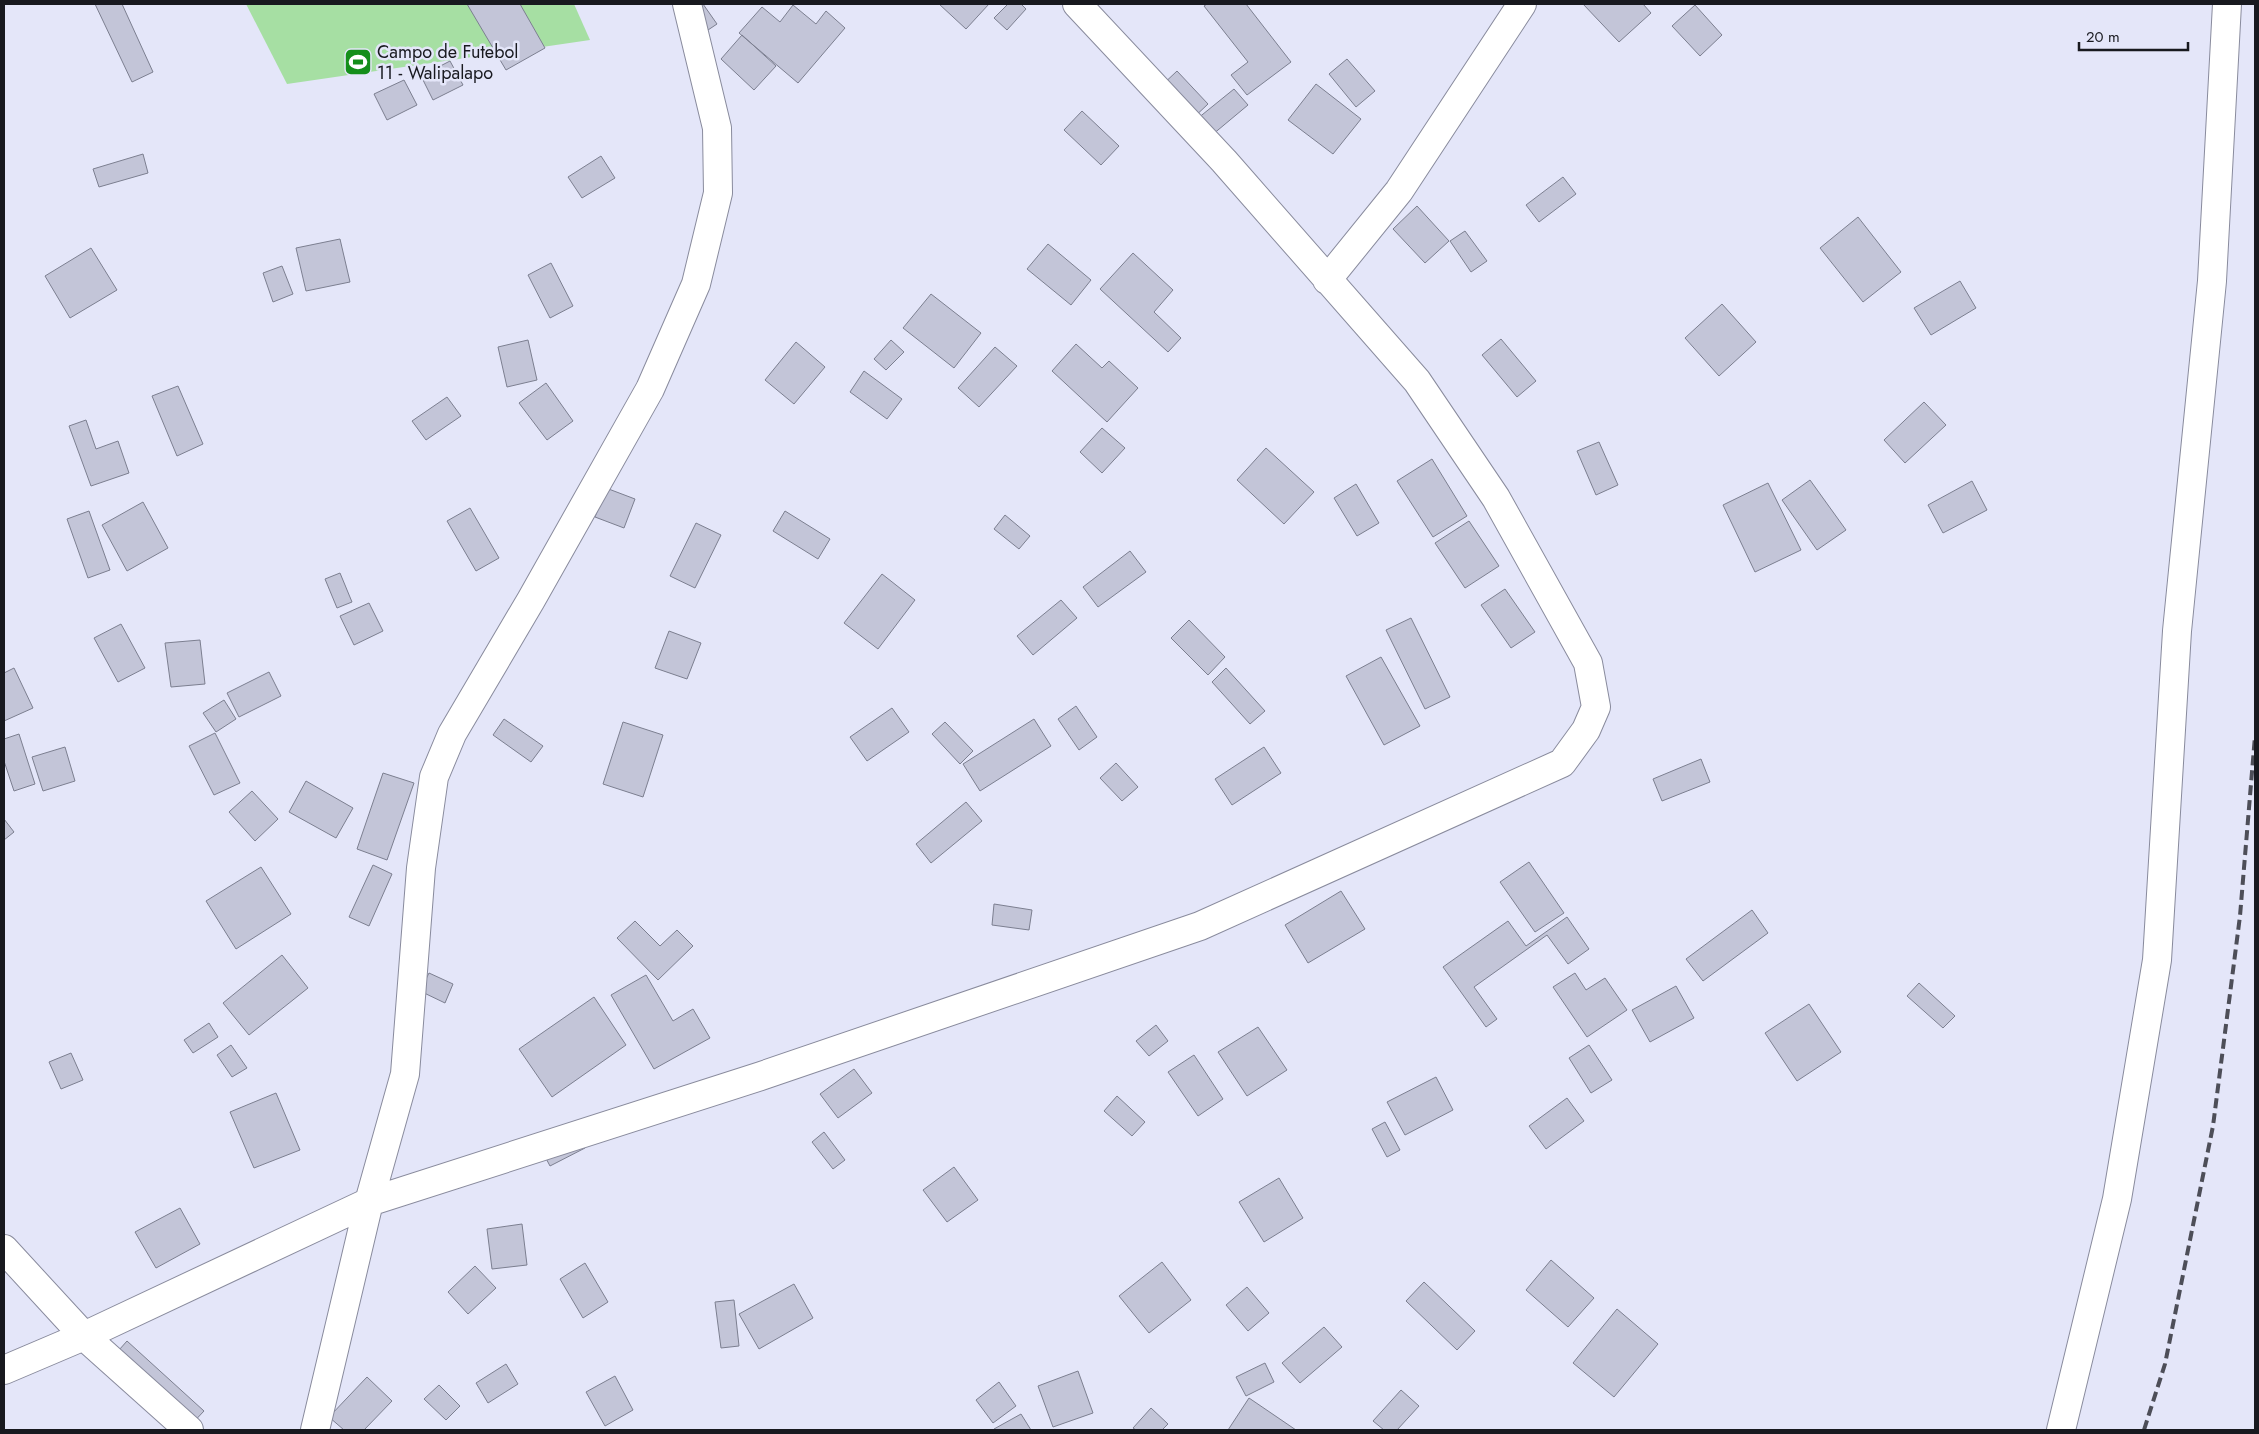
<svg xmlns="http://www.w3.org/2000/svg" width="2259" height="1434" font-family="Jost,sans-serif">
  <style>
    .green { fill: #a6dfa3 }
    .building { fill: #c3c5d8; stroke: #7c7f90 }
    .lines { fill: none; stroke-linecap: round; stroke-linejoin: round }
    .minor-casing { stroke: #898b9d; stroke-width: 30 }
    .minor { stroke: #fff; stroke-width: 28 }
    .rail { stroke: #4d4e58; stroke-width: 4; stroke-dasharray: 10 5; stroke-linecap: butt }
    .labels { text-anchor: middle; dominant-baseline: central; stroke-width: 5; stroke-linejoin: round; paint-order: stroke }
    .poi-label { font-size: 18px; fill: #18191f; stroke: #e4e6f9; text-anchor: start }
  </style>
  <rect width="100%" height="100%" fill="#e4e6f9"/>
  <path class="green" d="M246 4H574L590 40 287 84Z"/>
  <path class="building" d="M95 4H122L153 72 132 82Z
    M467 4H520L545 48 506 70Z
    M700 4H703L717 24 696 38Z
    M939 4H989L966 29Z
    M1008 4H1021L1026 9 1007 30 994 18Z
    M1207 4H1246L1291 62 1247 95 1231 75 1248 62 1204 6Z
    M1583 4H1643L1651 13 1619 42Z
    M793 5 816 24 826 11 845 28 798 83 739 33 762 7 780 22Z
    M1695 5 1722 35 1700 56 1672 26Z
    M742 35 776 66 754 90 721 59Z
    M1347 59 1375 91 1356 107 1329 74Z
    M450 61 463 85 433 100 421 76Z
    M1177 71 1208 104 1190 121 1159 88Z
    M404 80 417 105 387 120 374 94Z
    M1316 84 1361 119 1333 154 1288 120Z
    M1234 89 1248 105 1206 140 1192 123Z
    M1082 111 1119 146 1101 165 1064 130Z
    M143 154 148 173 99 187 93 169Z
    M601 156 615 178 582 198 568 177Z
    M1563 177 1576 194 1539 222 1526 205Z
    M1417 206 1449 241 1425 263 1393 229Z
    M1858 217 1901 272 1863 302 1820 248Z
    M1465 231 1487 261 1471 272 1450 241Z
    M340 239 350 282 306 291 296 248Z
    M1048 244 1091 280 1071 305 1027 269Z
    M91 248 117 290 70 318 45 276Z
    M1133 253 1173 290 1154 312 1181 338 1168 352 1100 289Z
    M551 263 573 306 550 318 528 275Z
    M282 266 293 294 273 302 263 273Z
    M1960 281 1976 308 1931 335 1914 308Z
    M931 294 981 333 954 368 903 328Z
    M1722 304 1756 342 1719 376 1685 338Z
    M1501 339 1536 381 1517 397 1482 355Z
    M528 340 537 380 507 387 498 347Z
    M891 340 904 352 886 370 874 359Z
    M796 342 825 367 794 404 765 380Z
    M1076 344 1102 368 1109 361 1138 388 1107 422 1052 371Z
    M995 347 1017 366 979 407 958 388Z
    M864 371 902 399 887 419 850 392Z
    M546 383 573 421 547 440 519 403Z
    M178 386 203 444 177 456 152 396Z
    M447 397 461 416 426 440 412 421Z
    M1924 402 1946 425 1905 463 1884 440Z
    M86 420 96 449 118 441 129 473 91 486 69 426Z
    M1102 428 1125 448 1102 473 1080 452Z
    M1599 442 1618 485 1596 495 1577 451Z
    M1266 448 1314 492 1284 524 1237 480Z
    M1432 459 1467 516 1433 537 1397 481Z
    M1810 480 1846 530 1817 550 1782 500Z
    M1972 481 1987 510 1943 533 1928 505Z
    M1768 483 1801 550 1755 572 1723 505Z
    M1356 484 1379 523 1357 536 1334 498Z
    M606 488 635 499 624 528 595 517Z
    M143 502 168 548 127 571 102 525Z
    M470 508 499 558 476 571 447 521Z
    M89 511 110 570 88 578 67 519Z
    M785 511 830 539 818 559 773 531Z
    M1005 515 1030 536 1019 549 994 529Z
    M1469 521 1499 566 1465 588 1435 543Z
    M696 523 721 535 695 588 670 576Z
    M1130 551 1146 572 1098 607 1083 587Z
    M340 573 352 602 337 608 325 579Z
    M882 574 915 600 878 649 844 623Z
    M1505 589 1535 632 1511 648 1481 605Z
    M1061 600 1077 618 1033 655 1017 636Z
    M369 603 383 631 354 645 340 616Z
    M1411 618 1450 697 1425 709 1386 630Z
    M1189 620 1225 657 1208 675 1171 638Z
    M121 624 145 668 118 682 94 638Z
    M669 631 701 643 687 679 655 668Z
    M200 640 205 684 171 687 165 643Z
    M1381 657 1420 726 1384 745 1346 676Z
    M14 668 33 708 4 721V673Z
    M1226 668 1265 711 1250 724 1212 682Z
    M269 672 281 696 239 717 227 693Z
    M224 700 236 719 216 732 203 713Z
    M1076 706 1097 737 1079 750 1058 719Z
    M892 708 909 732 867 761 850 737Z
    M504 719 543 746 531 762 493 735Z
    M1034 719 1051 746 980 791 963 764Z
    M623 722 663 735 643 797 603 784Z
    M945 722 973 751 960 764 932 734Z
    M215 733 240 783 214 795 189 746Z
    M19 734 35 784 14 791 4 761V739Z
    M65 747 75 781 43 791 32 757Z
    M1264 747 1281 773 1232 805 1215 779Z
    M1701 759 1710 782 1662 801 1653 779Z
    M1116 763 1138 787 1122 801 1100 778Z
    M383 773 414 783 387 860 357 849Z
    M306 781 353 808 336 838 289 812Z
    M252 791 278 819 255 841 229 812Z
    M966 802 982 821 931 863 916 844Z
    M4 819 14 832 4 840Z
    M1529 862 1564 913 1535 932 1500 882Z
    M373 865 392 874 369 926 349 917Z
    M261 867 291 914 236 949 206 901Z
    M1341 891 1365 929 1308 963 1285 925Z
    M994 904 1032 910 1029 930 992 925Z
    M1752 910 1768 933 1703 981 1686 959Z
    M1567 917 1589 949 1568 964 1547 935 1474 987 1497 1019 1486 1027 1443 967 1508 921 1526 946Z
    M635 921 660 946 677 930 693 946 658 980 617 938Z
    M282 955 308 988 249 1035 223 1003Z
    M429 973 453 984 445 1003 420 991Z
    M1575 973 1586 990 1605 978 1627 1010 1587 1037 1553 987Z
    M646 975 673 1021 693 1009 710 1038 654 1069 611 995Z
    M1919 983 1955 1016 1943 1028 1907 996Z
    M1676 986 1694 1018 1650 1042 1632 1010Z
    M594 997 626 1045 552 1097 519 1049Z
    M1809 1004 1841 1052 1797 1081 1765 1033Z
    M209 1023 218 1037 193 1053 184 1040Z
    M1156 1025 1168 1041 1149 1056 1136 1041Z
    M1258 1027 1287 1070 1247 1096 1218 1052Z
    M231 1045 247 1068 232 1077 217 1055Z
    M1589 1045 1612 1080 1591 1093 1569 1058Z
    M71 1053 83 1080 61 1089 49 1062Z
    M1194 1055 1223 1099 1198 1116 1168 1072Z
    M854 1069 872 1093 838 1118 820 1094Z
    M1436 1077 1453 1110 1405 1135 1387 1102Z
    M276 1093 300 1150 254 1168 230 1112Z
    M1117 1096 1145 1122 1132 1136 1104 1111Z
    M1567 1098 1584 1121 1546 1149 1529 1126Z
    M1385 1122 1400 1150 1387 1157 1372 1129Z
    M574 1128 585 1148 550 1166 540 1147Z
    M824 1132 845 1160 833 1169 812 1142Z
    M954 1167 978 1200 947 1222 923 1190Z
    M1279 1178 1303 1218 1264 1242 1239 1202Z
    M180 1208 200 1244 156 1268 135 1232Z
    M522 1224 527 1265 492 1269 487 1229Z
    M1551 1260 1594 1298 1568 1327 1526 1290Z
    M1162 1262 1191 1300 1149 1333 1119 1296Z
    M585 1263 608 1302 583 1318 560 1279Z
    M475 1266 496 1288 468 1314 448 1292Z
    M1424 1282 1475 1331 1457 1350 1406 1301Z
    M794 1284 813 1318 759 1349 739 1314Z
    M1247 1287 1269 1313 1248 1331 1226 1305Z
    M734 1300 739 1346 721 1348 715 1302Z
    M1617 1309 1658 1344 1614 1397 1573 1363Z
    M1324 1327 1342 1347 1300 1383 1282 1363Z
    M127 1341 204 1411 187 1429 111 1359Z
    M1265 1363 1274 1382 1246 1396 1236 1377Z
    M506 1364 518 1384 488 1403 476 1383Z
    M1078 1371 1093 1413 1053 1427 1038 1386Z
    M615 1376 633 1410 605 1426 586 1392Z
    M367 1377 392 1401 364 1430H344L329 1417Z
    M999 1382 1016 1406 993 1423 976 1400Z
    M439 1385 460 1406 446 1420 424 1399Z
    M1401 1390 1419 1406 1397 1430H1384L1373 1421Z
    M1249 1398 1296 1430H1228Z
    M1151 1408 1168 1424 1162 1430H1136L1133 1428Z
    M1021 1414 1031 1430H994V1429Z"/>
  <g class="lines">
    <g class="minor-casing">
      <path id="minor" d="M1327 280 1399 191 1522 4
        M4 1249 84 1336 189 1430
        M4 1370 84 1336 369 1202 761 1076 1200 926 1562 763 1586 730 1596 707 1588 663 1496 498 1417 381 1224 161 1077 4
        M315 1430 369 1202 405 1074 421 868 434 777 452 734 531 600 650 389 696 284 718 193 717 128 687 4
        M2061 1430 2117 1199 2157 960 2177 631 2212 281 2227 4"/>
    </g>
    <use href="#minor" class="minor"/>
    <path class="rail" d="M2144 1430 2165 1364 2213 1126 2240 916 2255 736"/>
  </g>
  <defs>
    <g id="stadium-square" transform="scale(1.4375)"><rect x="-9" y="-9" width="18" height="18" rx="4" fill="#148e1a" stroke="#e4e6f9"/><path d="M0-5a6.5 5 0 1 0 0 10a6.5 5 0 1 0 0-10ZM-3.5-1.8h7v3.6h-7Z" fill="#fff"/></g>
  </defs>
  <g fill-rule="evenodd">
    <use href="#stadium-square" x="358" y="62"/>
  </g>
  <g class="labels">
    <g class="poi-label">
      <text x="377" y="52">Campo de Futebol<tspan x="377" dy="21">11 - Walipalapo</tspan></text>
    </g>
  </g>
  <rect width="2259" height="1434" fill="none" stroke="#18191f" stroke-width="10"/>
  <path d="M2079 42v8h109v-8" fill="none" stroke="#18191f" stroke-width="2.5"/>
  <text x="2086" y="42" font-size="15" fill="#18191f" stroke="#e4e6f9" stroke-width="4" paint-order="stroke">20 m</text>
</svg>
